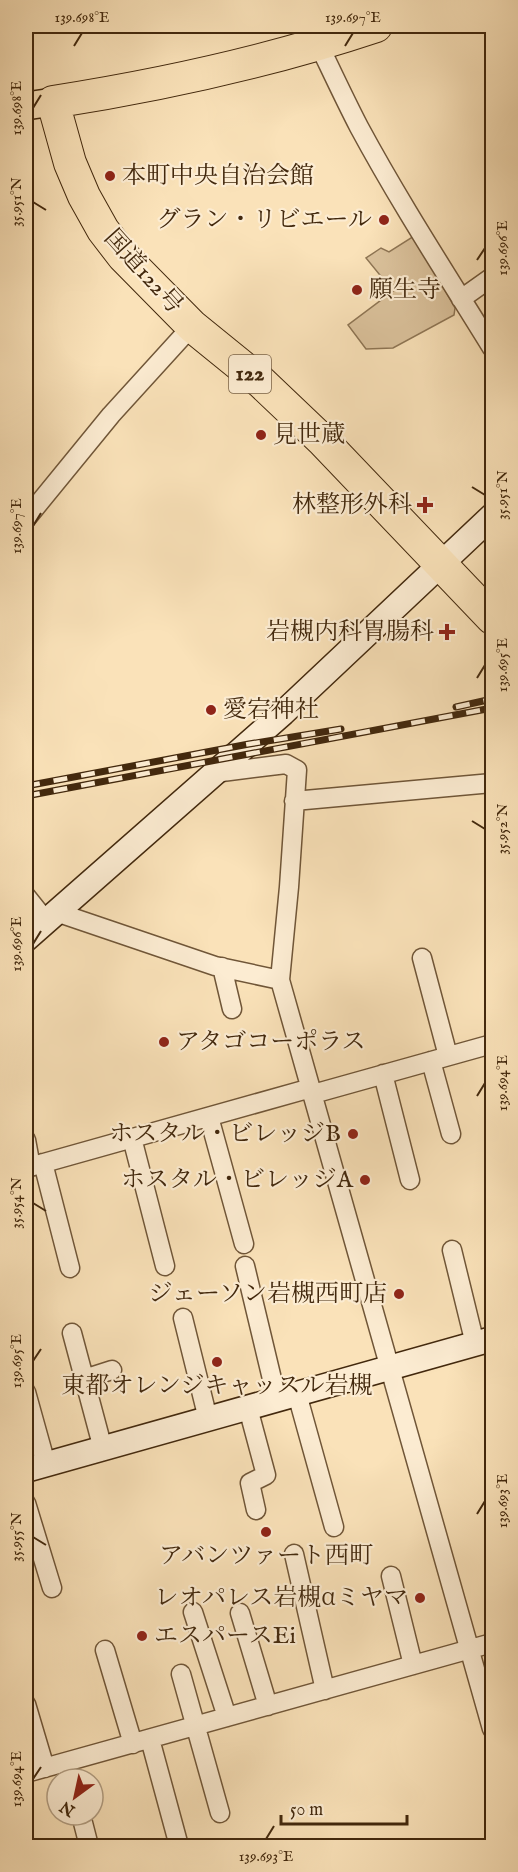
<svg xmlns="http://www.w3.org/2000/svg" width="518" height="1872" font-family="'IM FELL English','Noto Serif JP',serif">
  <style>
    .green { fill: #dbc29c; stroke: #8e7554; stroke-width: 1.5 }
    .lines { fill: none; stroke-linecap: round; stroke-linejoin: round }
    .street-casing { stroke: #705638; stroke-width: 21 }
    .secondary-casing { stroke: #42280d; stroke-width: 27 }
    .primary-casing { stroke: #42280d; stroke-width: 30 }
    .highway-casing { stroke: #42280d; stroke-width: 34 }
    .street { stroke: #fcecd2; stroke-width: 18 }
    .secondary { stroke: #fcecd2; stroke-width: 24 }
    .primary { stroke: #fae2b9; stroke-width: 27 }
    .highway { stroke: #fae2b9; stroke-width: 32 }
    .rail-casing { stroke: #42280d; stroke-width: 7 }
    .rail { stroke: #fcecd2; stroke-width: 4.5; stroke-dasharray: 14; stroke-linecap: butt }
    .ticks { fill: none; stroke: #42280d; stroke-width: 2 }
    .poi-dot { fill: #8f2418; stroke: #fcecd2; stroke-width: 2 }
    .labels { text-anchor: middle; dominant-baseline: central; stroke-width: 4.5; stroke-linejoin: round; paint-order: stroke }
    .shield { fill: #fcecd2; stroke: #7a6348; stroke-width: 1.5 }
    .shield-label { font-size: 22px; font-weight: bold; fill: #42280d }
    .poi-label { font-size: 24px; fill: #42280d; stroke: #fcecd2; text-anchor: end }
    .street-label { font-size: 24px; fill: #42280d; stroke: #fcecd2 }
    .neatline { fill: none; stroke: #42280d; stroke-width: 2 }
    .ticks-label { font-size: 15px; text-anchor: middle; fill: #42280d }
  </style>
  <rect width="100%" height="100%" fill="#fae2b9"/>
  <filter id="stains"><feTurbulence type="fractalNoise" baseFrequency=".00333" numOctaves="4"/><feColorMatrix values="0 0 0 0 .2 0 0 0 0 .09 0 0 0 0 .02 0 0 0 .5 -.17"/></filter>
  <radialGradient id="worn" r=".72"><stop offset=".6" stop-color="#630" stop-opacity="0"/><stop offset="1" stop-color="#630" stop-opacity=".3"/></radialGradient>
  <path class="green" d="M414 236 455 308 454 315 393 348 366 349 348 325 393 291 366 258 381 248 389 252Z"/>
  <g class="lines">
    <g class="street-casing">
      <path id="street" d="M319 45C332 72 345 100 359 127 400 203 447 275 492 348
        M461 299 492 277
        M26 519 111 415 192 326
        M214 773 286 764 297 770 289 887 280 980
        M294 801 492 783
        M26 896 46 921
        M56 912 215 966 280 980 492 1729
        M422 958 448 1056
        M222 967 232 1009
        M431 1061 451 1134
        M383 1074 410 1180
        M313 1094 492 1044
        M209 1117 244 1244
        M132 1138 165 1266
        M26 1140 31 1167
        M43 1163 70 1268
        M26 1168 311 1088
        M452 1250 475 1344
        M245 1266 277 1400
        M183 1318 208 1419
        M72 1333 103 1449
        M84 1379 112 1370
        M26 1392 46 1464
        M297 1394 334 1527
        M248 1408 266 1475 250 1483 256 1510
        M26 1503 52 1588
        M294 1554 325 1690
        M391 1576 413 1665
        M193 1612 227 1717
        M240 1613 268 1706
        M105 1650 133 1744
        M181 1674 220 1813
        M26 1704 45 1768
        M150 1739 179 1846
        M26 1773 492 1643
        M81 1815 89 1846"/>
    </g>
    <g class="secondary-casing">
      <path id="secondary" d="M26 939 283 713 492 516
        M26 1470 492 1339"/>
    </g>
    <g class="primary-casing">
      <path id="primary" d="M26 106 53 102"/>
    </g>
    <g class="highway-casing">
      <path id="highway" d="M376 26C271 61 162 85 53 102L70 163 84 196 103 230 123 256 192 326 261 382 323 441 492 618"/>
    </g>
    <use href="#street" class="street"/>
    <use href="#secondary" class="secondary"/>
    <use href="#primary" class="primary"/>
    <use href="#highway" class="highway"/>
    <g class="rail-casing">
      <path id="rail" d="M456 707 492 699
        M26 786 249 744 341 729
        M26 796 492 708"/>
    </g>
    <use href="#rail" class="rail"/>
  </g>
  <path class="ticks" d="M74 46 82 33M345 46 353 33M33 108 41 95M33 202 46 210M477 260 485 248M472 487 485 495M33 526 41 513M477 678 485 665M472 821 485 829M33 944 41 931M477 1096 485 1083M33 1203 46 1211M33 1361 41 1349M477 1514 485 1501M33 1537 46 1545M33 1779 41 1767M266 1839 274 1826"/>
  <g class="poi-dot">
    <circle cx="110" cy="176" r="6"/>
    <circle cx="384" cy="220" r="6"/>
    <circle cx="357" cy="290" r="6"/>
    <circle cx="261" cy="435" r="6"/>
    <path d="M422 496h6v6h6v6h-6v6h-6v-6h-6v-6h6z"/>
    <path d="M444 623h6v6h6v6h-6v6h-6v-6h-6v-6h6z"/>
    <circle cx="211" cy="710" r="6"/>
    <circle cx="164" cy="1042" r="6"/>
    <circle cx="353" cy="1134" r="6"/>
    <circle cx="365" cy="1180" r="6"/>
    <circle cx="399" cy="1294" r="6"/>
    <circle cx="217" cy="1362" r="6"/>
    <circle cx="266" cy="1532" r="6"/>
    <circle cx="420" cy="1598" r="6"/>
    <circle cx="142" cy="1636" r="6"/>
  </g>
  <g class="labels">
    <rect class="shield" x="229" y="355" width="42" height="38" rx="4.5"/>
    <g class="shield-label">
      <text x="250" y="374">122</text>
    </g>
    <g class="poi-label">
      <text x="122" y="176" text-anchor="start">本町中央自治会館</text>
      <text x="372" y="220">グラン・リビエール</text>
      <text x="369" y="290" text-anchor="start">願生寺</text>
      <text x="273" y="435" text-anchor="start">見世蔵</text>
      <text x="412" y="505">林整形外科</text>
      <text x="434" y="632">岩槻内科胃腸科</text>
      <text x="223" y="710" text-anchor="start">愛宕神社</text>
      <text x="176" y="1042" text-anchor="start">アタゴコーポラス</text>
      <text x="341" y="1134">ホスタル・ビレッジB</text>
      <text x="353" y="1180">ホスタル・ビレッジA</text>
      <text x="387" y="1294">ジェーソン岩槻西町店</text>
      <text x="217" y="1386" text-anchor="middle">東都オレンジキャッスル岩槻</text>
      <text x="266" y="1556" text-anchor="middle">アバンツァート西町</text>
      <text x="408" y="1598">レオパレス岩槻αミヤマ</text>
      <text x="154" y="1636" text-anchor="start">エスパースEi</text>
    </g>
    <g class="street-label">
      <text transform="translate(143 272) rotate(48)">国道122号</text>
    </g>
  </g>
  <rect width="518" height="1872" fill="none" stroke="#fae2b9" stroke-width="66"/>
  <g transform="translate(75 1797) rotate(213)"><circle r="28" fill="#fcecd2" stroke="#b29e83" stroke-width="1.5"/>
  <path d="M0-4.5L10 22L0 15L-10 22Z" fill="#8f2418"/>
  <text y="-9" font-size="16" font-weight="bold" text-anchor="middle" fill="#42280d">N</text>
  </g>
  <path d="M281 1815v9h126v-9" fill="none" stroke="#42280d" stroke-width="3"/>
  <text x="290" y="1815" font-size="18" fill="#42280d" stroke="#fcecd2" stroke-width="4.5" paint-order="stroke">50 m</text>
  <rect x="33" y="33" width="452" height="1806" class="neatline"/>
  <g class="ticks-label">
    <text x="82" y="22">139.698°E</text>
    <text x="353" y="22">139.697°E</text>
    <text transform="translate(16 108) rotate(-90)" y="5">139.698°E</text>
    <text transform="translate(16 202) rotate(-90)" y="5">35.951°N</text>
    <text transform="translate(502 248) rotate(-90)" y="5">139.696°E</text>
    <text transform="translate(502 495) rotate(-90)" y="5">35.951°N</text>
    <text transform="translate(16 526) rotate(-90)" y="5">139.697°E</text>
    <text transform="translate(502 665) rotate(-90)" y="5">139.695°E</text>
    <text transform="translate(502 829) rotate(-90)" y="5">35.952°N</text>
    <text transform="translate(16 944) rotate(-90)" y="5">139.696°E</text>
    <text transform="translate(502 1083) rotate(-90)" y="5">139.694°E</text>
    <text transform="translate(16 1203) rotate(-90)" y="5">35.954°N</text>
    <text transform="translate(16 1361) rotate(-90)" y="5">139.695°E</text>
    <text transform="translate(502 1501) rotate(-90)" y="5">139.693°E</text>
    <text transform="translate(16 1537) rotate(-90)" y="5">35.955°N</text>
    <text transform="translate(16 1779) rotate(-90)" y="5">139.694°E</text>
    <text x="266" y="1861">139.693°E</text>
  </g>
  <rect width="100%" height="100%" filter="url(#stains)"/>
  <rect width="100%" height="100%" fill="url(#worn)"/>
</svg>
